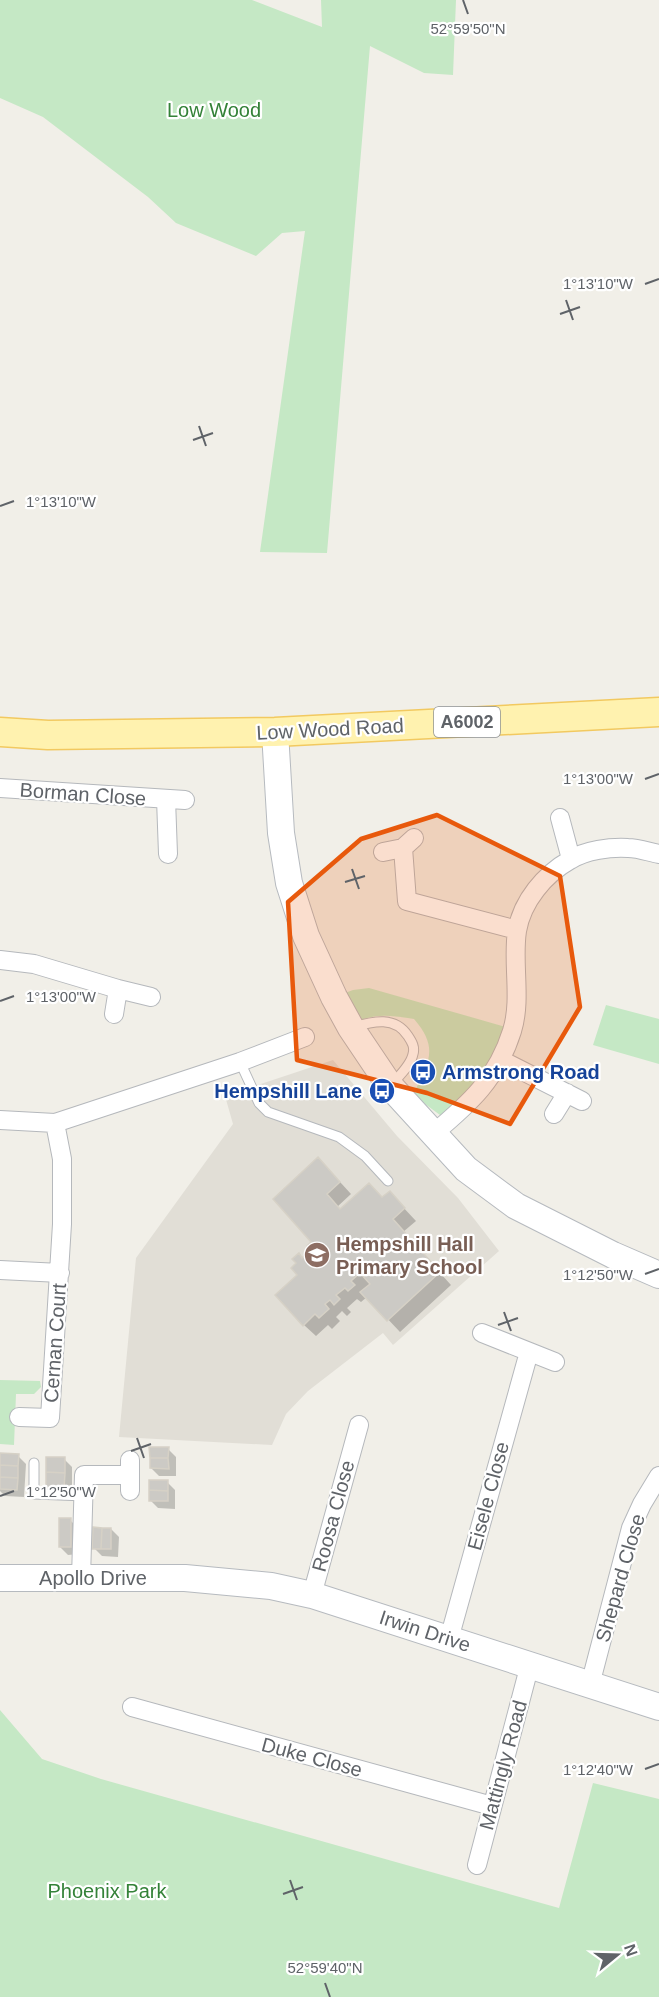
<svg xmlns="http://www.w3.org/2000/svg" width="659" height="1997" font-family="Arial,sans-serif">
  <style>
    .education { fill: #e1ded6 }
    .green { fill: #c5e8c5 }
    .shadow { fill: #0003 }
    .building { fill: #cccac5; stroke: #d6d1c6; stroke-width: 1.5 }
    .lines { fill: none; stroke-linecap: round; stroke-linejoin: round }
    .lane-casing { stroke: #b5b8bc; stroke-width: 11 }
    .street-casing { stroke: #b5b8bc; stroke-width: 20 }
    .secondary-casing { stroke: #b6babf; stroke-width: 28 }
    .primary-casing { stroke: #f2c960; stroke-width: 31 }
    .lane { stroke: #fff; stroke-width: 9 }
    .street { stroke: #fff; stroke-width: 18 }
    .secondary { stroke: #fff; stroke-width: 26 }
    .primary { stroke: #fff2af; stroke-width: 28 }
    .marked { fill: #e8590c; fill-opacity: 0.2; stroke: #e8590c; stroke-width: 4.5; stroke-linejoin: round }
    .ticks { fill: none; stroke: #5f6368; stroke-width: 2 }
    .labels { text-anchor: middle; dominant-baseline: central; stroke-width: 4.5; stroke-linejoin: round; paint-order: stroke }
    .shield { fill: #fff; stroke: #8f9295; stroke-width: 1.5 }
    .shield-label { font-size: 18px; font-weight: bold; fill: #5f6368 }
    .park-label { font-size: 20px; fill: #348238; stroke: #fff }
    .street-label { font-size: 20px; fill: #5f6368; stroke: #fff }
    .transit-label { font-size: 20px; font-weight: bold; fill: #164399; stroke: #fff; text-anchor: start }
    .education-label { font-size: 20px; font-weight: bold; fill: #785e54; stroke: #fff; text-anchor: start }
    .ticks-label { font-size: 15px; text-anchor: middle; fill: #5f6368; stroke: #fff; stroke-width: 4.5; stroke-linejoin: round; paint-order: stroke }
  </style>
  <rect width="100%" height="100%" fill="#f1efe8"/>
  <path class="education" d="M333 1060 397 1136 458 1198 499 1251 393 1345 383 1333 308 1391 286 1414 272 1445 119 1437 136 1258 233 1124 225 1096Z"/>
  <path class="green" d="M0 0H252L322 27 321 0H456L453 75 424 73 370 46 327 553 260 552 305 231 282 233 256 256 176 223 148 197 43 117 0 98Z
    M369 988 513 1029 501 1060 444 1118 413 1095C428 1063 440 1049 414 1019 389 1015 376 1013 353 1023L334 997 353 990Z
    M606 1005 659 1019V1064L593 1045Z
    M0 1380 40 1381 41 1387 34 1394H16L14 1445 0 1444Z
    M0 1710 42 1759 101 1779 559 1908 593 1783 659 1799V1997H0Z"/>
  <path class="shadow" d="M330 1171 351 1194 337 1207 341 1210 383 1199 401 1205 416 1221 403 1232 451 1285 400 1332 367 1297 361 1302 357 1299 347 1308 351 1312 347 1316 342 1311 336 1317 340 1321 332 1329 328 1325 316 1336 304 1325 299 1275 302 1259 313 1250Z
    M168 1449 176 1457V1476H159L151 1468Z
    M0 1455 18 1456 26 1464 24 1497 5 1496 0 1491Z
    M64 1459 72 1467V1495H55L47 1487Z
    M167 1482 175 1490V1509L158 1508 150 1500Z
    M70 1520 78 1528 79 1554 68 1555 60 1547Z
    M111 1529 119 1537 118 1557 102 1556 94 1548Z"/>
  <path class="building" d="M318 1157 340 1182 327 1194 340 1209 369 1183 382 1197 390 1191 405 1208 393 1219 440 1272 387 1321 360 1292 370 1284 360 1273 351 1281 355 1285 348 1291 345 1288 336 1295 340 1299 334 1305 330 1300 325 1304 329 1309 319 1318 315 1314 303 1326 275 1295 297 1275 291 1268 296 1263 292 1259 299 1253 302 1258 310 1250 307 1246 311 1242 273 1199Z
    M149 1447H169L168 1458H150Z
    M0 1453 19 1454 18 1466 0 1465Z
    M46 1457H65V1473L46 1472Z
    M150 1458H168L169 1469 150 1468Z
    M0 1465 18 1466V1478L0 1477Z
    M46 1472 65 1473 64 1488H46Z
    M0 1477 18 1478 17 1490 0 1489Z
    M149 1480H168V1491L149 1490Z
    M149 1490 168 1491V1501H149Z
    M59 1518H71V1547H59Z
    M93 1527 102 1528 101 1549H92Z
    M102 1528H111V1549H101Z"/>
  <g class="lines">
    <g class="lane-casing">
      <path id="lane" d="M353 1027C374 1021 395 1016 408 1036 412 1042 415 1047 413 1054 411 1065 399 1076 392 1084
        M240 1062 259 1103 268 1112 339 1137 365 1156 388 1181
        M34 1463V1494L85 1496"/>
    </g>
    <g class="street-casing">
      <path id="street" d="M0 788 185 800
        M166 799 168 854
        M560 818 571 859
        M403 848 407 901 517 930
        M383 852 403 848 414 838
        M0 960 34 964 118 989 151 997
        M114 1014 118 989
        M501 1060 582 1101
        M554 1114 567 1093
        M0 1120 55 1123 240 1062 305 1037
        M433 1134C470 1103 497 1079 512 1031 522 999 512 963 517 931 522 901 545 874 570 860 586 850 610 847 628 848 638 848 649 852 659 854
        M0 1270 60 1273
        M482 1333 555 1362
        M19 1417 50 1418 62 1224V1159L55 1123
        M130 1491V1460
        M81 1578 84 1475H130
        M312 1595 359 1425
        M449 1639 529 1352
        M590 1685 631 1528 642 1504 659 1476
        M132 1707 492 1806
        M477 1865 530 1664"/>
    </g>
    <g class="secondary-casing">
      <path id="secondary" d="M275 732 281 833 289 883 306 936 334 997 351 1028 390 1086 466 1169 516 1206 613 1255 659 1275
        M0 1578H185L271 1586 312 1595 659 1707"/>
    </g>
    <g class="primary-casing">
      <path id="primary" d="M0 732 48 735 275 732 659 712"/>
    </g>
    <use href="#lane" class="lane"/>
    <use href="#street" class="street"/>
    <use href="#secondary" class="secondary"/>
    <use href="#primary" class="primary"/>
  </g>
  <path class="marked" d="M437 815 560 876 580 1007 510 1124 427 1093 297 1060 288 902 361 839Z"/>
  <path class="ticks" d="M463 0 468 14M645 284 659 279M566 300 573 320M560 314 580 307M199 426 206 446M193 440 213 433M0 506 14 501M645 779 659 774M352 869 359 889M345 882 365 876M0 1001 14 996M645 1274 659 1269M504 1312 511 1331M498 1325 518 1318M137 1438 144 1458M131 1451 151 1444M0 1496 14 1491M645 1769 659 1764M290 1880 297 1900M283 1894 303 1887M325 1983 330 1997"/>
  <defs>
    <g id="bus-disc" transform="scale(1.35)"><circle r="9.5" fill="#1a4fb4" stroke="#fff"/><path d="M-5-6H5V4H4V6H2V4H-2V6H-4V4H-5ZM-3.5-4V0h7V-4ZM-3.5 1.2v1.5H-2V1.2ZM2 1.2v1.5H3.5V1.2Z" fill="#fff"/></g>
    <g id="school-disc" transform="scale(1.35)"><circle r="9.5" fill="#8d6e63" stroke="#fff"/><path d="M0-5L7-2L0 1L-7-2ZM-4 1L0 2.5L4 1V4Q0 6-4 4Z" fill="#fff"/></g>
  </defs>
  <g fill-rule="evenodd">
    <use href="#bus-disc" x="423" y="1072"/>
    <use href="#bus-disc" x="382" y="1091"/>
    <use href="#school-disc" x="317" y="1255"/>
  </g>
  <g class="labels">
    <rect class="shield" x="434" y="707" width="66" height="30" rx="4.5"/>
    <g class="shield-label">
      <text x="467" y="722">A6002</text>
    </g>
    <g class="park-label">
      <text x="214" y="110">Low Wood</text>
      <text x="107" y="1891">Phoenix Park</text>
    </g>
    <g class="street-label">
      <text transform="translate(330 729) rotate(-3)">Low Wood Road</text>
      <text transform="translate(83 794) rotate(4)">Borman Close</text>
      <text transform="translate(55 1343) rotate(-86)">Cernan Court</text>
      <text transform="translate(488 1496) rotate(-75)">Eisele Close</text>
      <text transform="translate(333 1516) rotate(-75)">Roosa Close</text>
      <text x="93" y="1578">Apollo Drive</text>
      <text transform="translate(620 1578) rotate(-74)">Shepard Close</text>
      <text transform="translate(425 1631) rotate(18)">Irwin Drive</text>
      <text transform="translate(312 1757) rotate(15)">Duke Close</text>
      <text transform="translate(503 1765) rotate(-75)">Mattingly Road</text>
    </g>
    <g class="transit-label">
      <text x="442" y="1072">Armstrong Road</text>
      <text x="362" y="1091" text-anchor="end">Hempshill Lane</text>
    </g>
    <g class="education-label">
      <text x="336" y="1244">Hempshill Hall<tspan x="336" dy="23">Primary School</tspan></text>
    </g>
  </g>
  <g class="ticks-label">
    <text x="468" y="34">52°59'50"N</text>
    <text x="598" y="289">1°13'10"W</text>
    <text x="61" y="507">1°13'10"W</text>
    <text x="598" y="784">1°13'00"W</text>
    <text x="61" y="1002">1°13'00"W</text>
    <text x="598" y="1280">1°12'50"W</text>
    <text x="61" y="1497">1°12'50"W</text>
    <text x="598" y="1775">1°12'40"W</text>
    <text x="325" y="1973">52°59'40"N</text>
  </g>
  <g transform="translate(617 1955) rotate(71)" stroke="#ffffff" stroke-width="4.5" paint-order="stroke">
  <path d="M0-4.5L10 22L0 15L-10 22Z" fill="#5f6368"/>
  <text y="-9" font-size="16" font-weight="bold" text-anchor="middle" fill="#5f6368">N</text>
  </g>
</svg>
